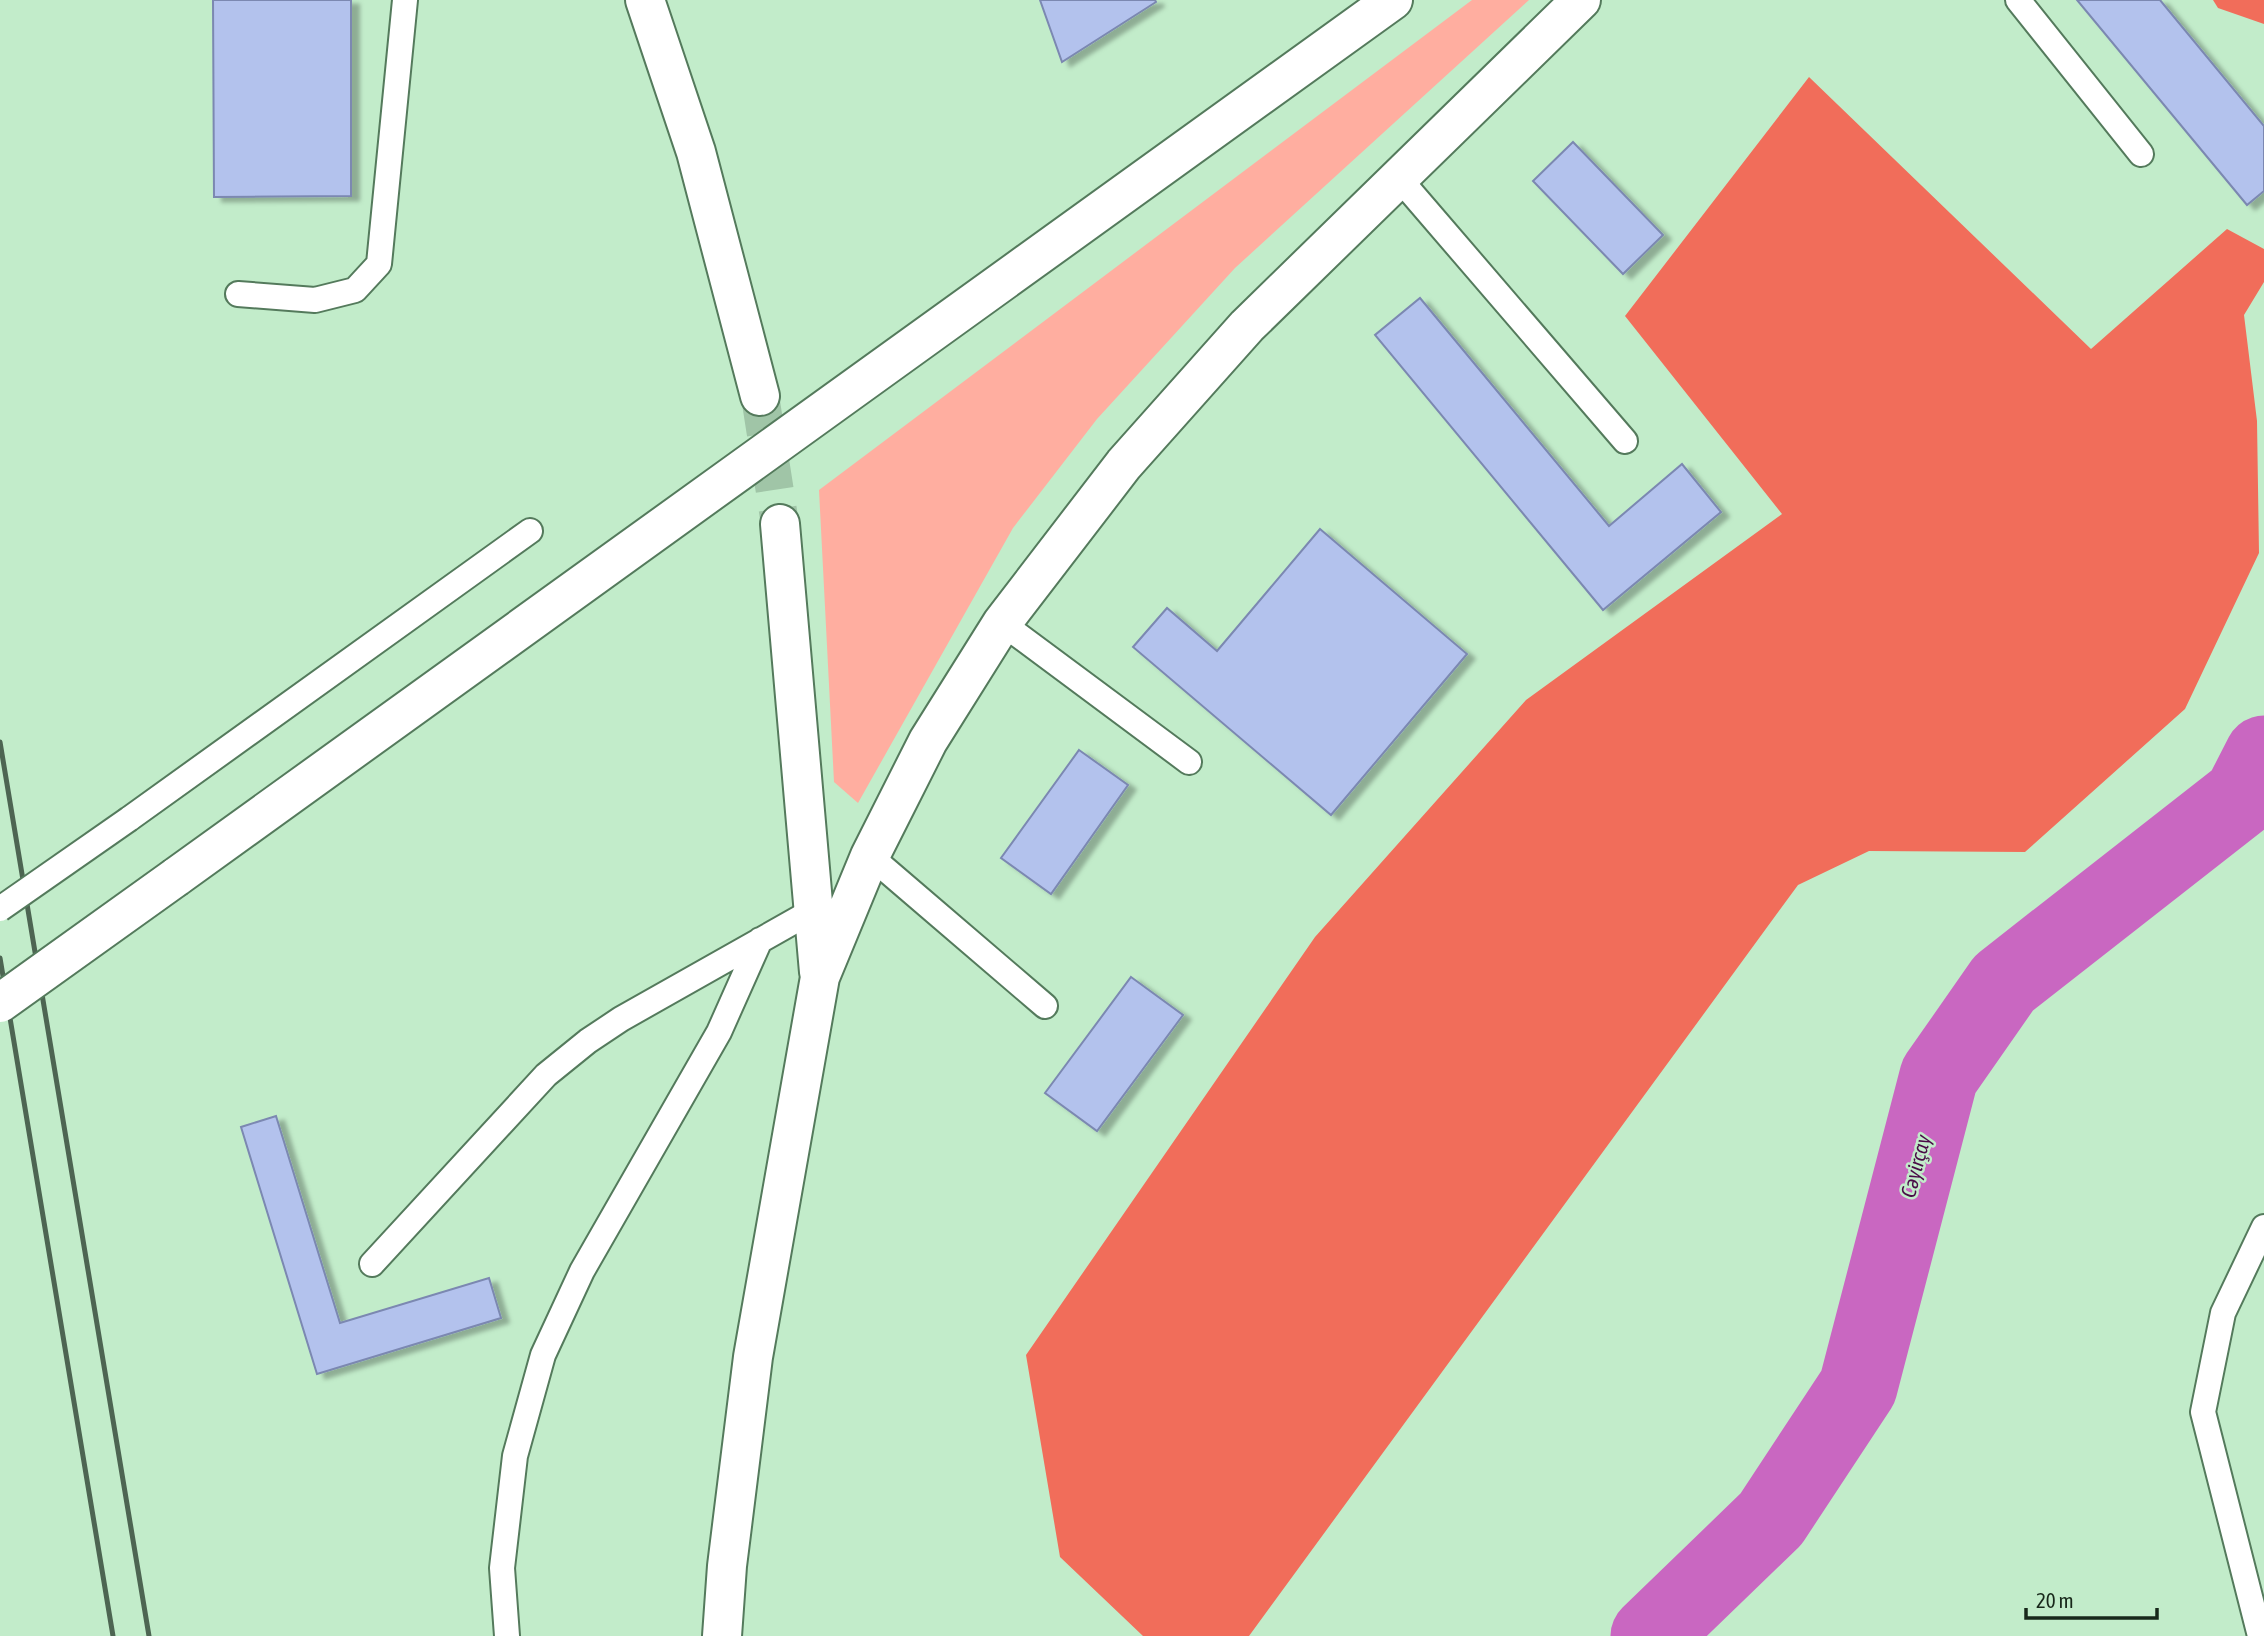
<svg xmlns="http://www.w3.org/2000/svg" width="2264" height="1636" font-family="'Asap Condensed',sans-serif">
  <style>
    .green { fill: #ffaea0 }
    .forest { fill: #f16d5a }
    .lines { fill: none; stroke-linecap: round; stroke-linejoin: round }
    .river { stroke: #c967c1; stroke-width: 79 }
    .building { fill: #b3c2ed; stroke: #7b88b1; stroke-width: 2; filter: url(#shadow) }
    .secondary-tunnel { stroke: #a0c5a7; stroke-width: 38; stroke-dasharray: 38 19; stroke-linecap: butt }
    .service-casing { stroke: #547a5c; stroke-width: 28 }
    .secondary-casing { stroke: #547a5c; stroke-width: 42 }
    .primary-casing { stroke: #547a5c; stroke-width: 42 }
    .service { stroke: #fff; stroke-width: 24 }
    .secondary { stroke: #fff; stroke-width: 38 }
    .primary { stroke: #fff; stroke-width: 38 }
    .rail { stroke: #4d6552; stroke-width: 5 }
    .service-bridge-casing { stroke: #547a5c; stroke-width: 28; stroke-linecap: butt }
    .primary-bridge-casing { stroke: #547a5c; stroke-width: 42; stroke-linecap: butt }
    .service-bridge { stroke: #fff; stroke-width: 24 }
    .primary-bridge { stroke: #fff; stroke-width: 38 }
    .labels { text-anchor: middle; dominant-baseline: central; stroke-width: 5; stroke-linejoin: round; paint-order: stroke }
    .water-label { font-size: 21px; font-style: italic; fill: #4a0b47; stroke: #c2ecca }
  </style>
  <defs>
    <filter id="shadow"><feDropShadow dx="8" dy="4.5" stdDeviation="2" flood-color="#0004"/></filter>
  </defs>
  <rect width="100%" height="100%" fill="#c2ecca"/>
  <path class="green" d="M1472 0H1529L1235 268 1097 419 1013 528 858 803 834 782 819 490Z"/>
  <path class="forest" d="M2213 0H2264V24L2218 8Z
    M1809 77 2091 349 2227 229 2264 249V282L2244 315 2257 421 2259 553 2185 709 2025 852 1869 851 1798 885 1249 1636H1143L1060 1557 1026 1355 1315 937 1526 700 1782 514 1625 316Z"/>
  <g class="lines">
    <path class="river" d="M1650 1636 1771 1519 1858 1387 1939 1076 2004 983 2243 796 2264 755"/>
  </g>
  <path class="building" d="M213 0H351V196L214 197Z
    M1040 0H1155L1156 2 1062 62Z
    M2077 0H2160L2264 126V191L2247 205Z
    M1573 142 1663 235 1623 274 1533 181Z
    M1420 298 1609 526 1682 464 1721 512 1603 610 1375 335Z
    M1320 529 1467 654 1331 815 1133 647 1167 608 1217 651Z
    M1079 750 1128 785 1051 894 1001 858Z
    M1131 977 1183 1015 1097 1131 1045 1093Z
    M276 1116 340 1323 489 1278 501 1318 317 1374 241 1127Z"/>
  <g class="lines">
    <path class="secondary-tunnel" d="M760 396 780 524"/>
    <g class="service-casing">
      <path id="service" d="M2018 0 2141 154
        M1398 177 1625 441
        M238 294 315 300 355 290 379 264 405 0
        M1002 623 1189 762
        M129 819 530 531
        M870 856 1045 1006
        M372 1264 546 1075 588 1041 621 1019 814 910
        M507 1636 502 1568 515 1456 543 1355 582 1271 719 1032 760 940
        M2260 1636 2203 1412 2223 1313 2264 1227"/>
    </g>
    <g class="secondary-casing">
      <path id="secondary" d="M645 0 696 152 760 396
        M780 524 819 972
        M722 1636 727 1566 753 1357 820 977 870 856 928 741 1002 623 1124 464 1247 326 1581 0"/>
    </g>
    <g class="primary-casing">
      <path id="primary" d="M176 877 1393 0"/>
    </g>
    <use href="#service" class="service"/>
    <use href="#secondary" class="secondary"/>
    <use href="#primary" class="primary"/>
    <path class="rail" d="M0 742 149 1636
      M0 958 113 1636"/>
    <g class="service-bridge-casing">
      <path id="service-bridge" d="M0 909 129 819"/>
    </g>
    <g class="primary-bridge-casing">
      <path id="primary-bridge" d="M0 1003 176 877"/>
    </g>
    <use href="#service-bridge" class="service-bridge"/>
    <use href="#primary-bridge" class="primary-bridge"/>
  </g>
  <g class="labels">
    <g class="water-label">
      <text transform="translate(1915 1166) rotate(-75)">Cəyirçay</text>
    </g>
  </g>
  <path d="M2026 1608v10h131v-10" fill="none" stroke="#18281b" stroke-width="3.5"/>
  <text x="2036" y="1608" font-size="21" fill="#18281b" stroke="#c2ecca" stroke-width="5" paint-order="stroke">20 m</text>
</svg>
